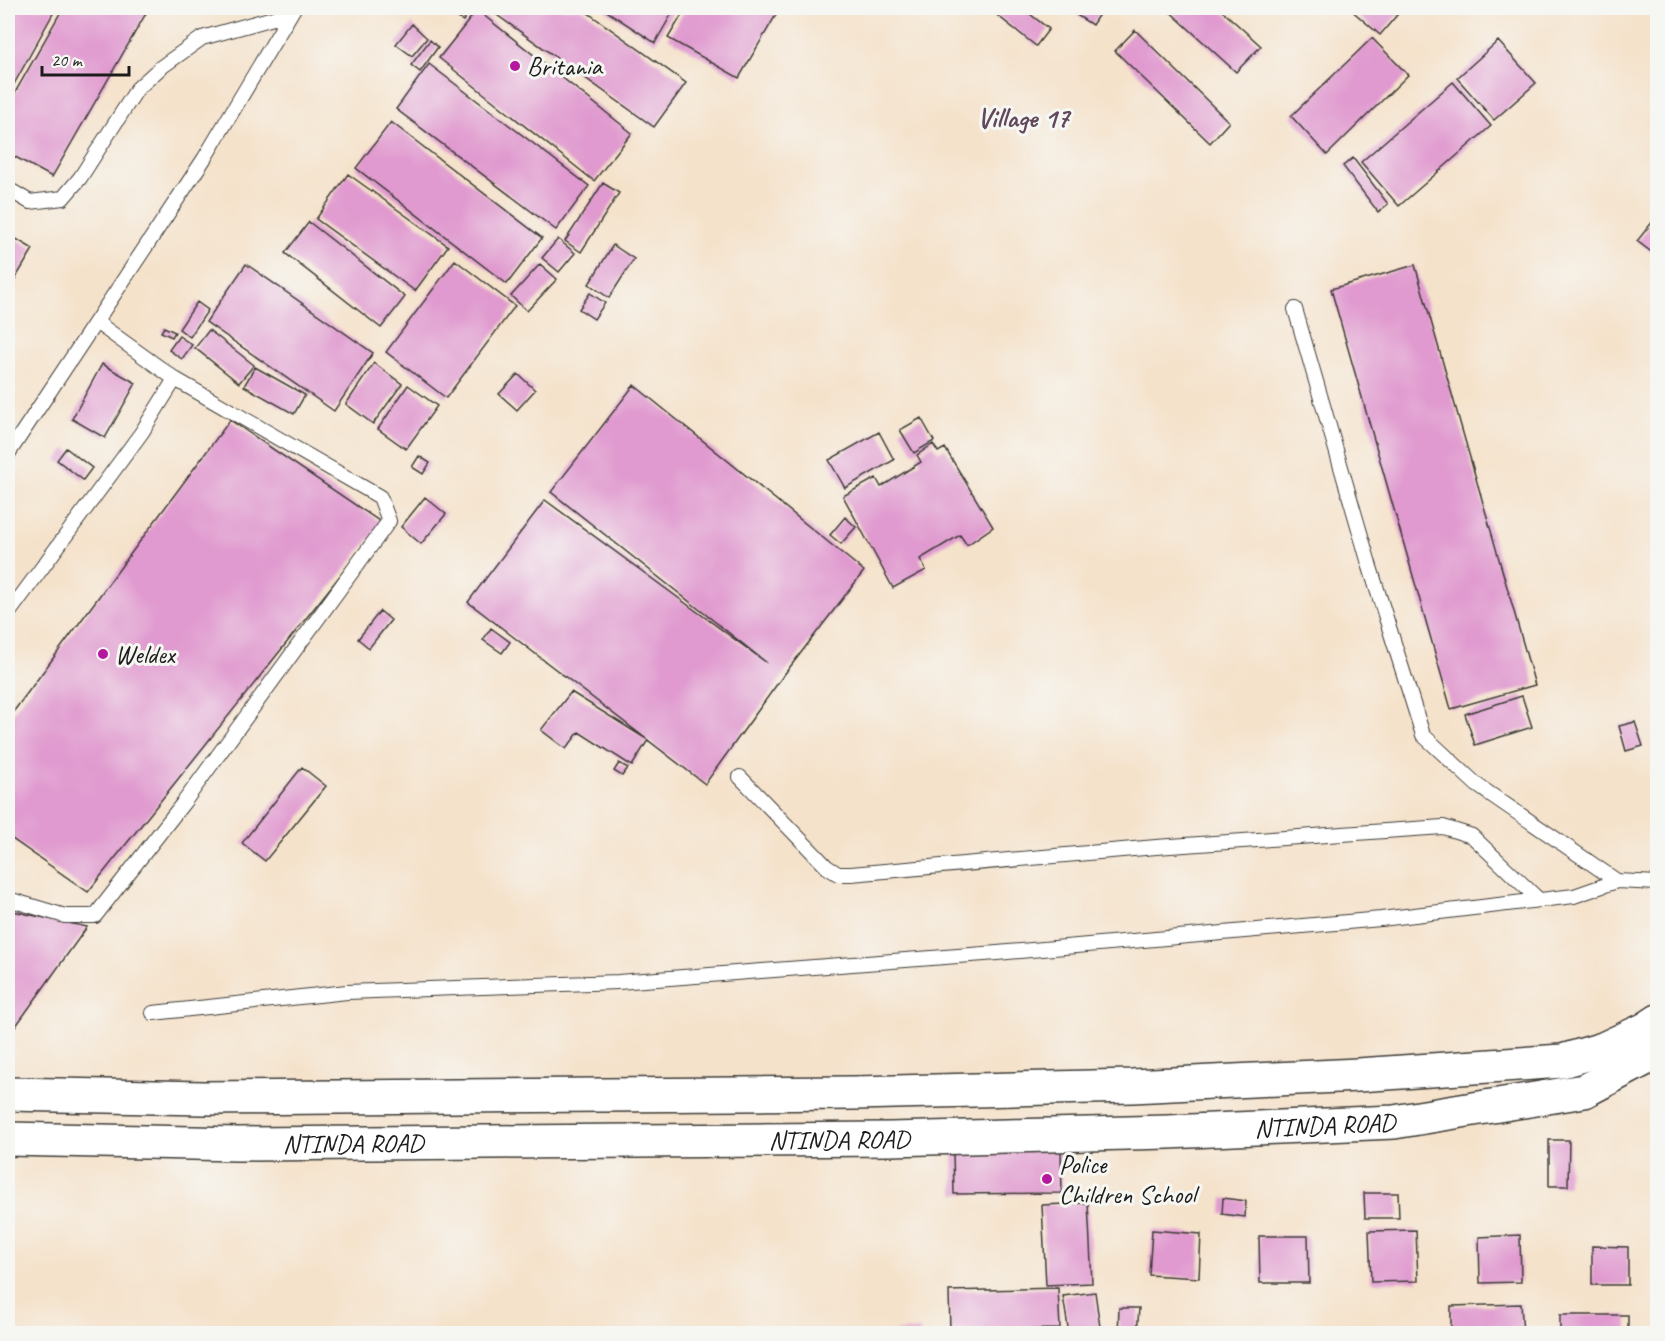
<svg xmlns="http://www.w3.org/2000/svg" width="1665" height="1341" font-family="Caveat,sans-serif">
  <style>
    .building { fill: #e09acf }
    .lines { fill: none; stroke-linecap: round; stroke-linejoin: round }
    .lane-casing { stroke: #3d3a36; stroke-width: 16 }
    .secondary-casing { stroke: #3d3a36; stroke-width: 36 }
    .lane { stroke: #fff; stroke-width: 14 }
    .secondary { stroke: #fff; stroke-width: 33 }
    .poi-dot { fill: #b5179e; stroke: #f6f6f2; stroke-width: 2 }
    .labels { text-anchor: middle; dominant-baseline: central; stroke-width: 6; stroke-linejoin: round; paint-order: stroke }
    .poi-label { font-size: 26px; fill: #1c1c1c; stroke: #f6f6f2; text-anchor: start }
    .street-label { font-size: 26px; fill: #1c1c1c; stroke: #f6f6f2 }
    .quarter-label { font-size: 28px; font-weight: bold; fill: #61485b; stroke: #f6f6f2 }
  </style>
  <rect width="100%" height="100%" fill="#f6f6f2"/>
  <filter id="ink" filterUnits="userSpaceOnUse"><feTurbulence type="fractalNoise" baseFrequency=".0167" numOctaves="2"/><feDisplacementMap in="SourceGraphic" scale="12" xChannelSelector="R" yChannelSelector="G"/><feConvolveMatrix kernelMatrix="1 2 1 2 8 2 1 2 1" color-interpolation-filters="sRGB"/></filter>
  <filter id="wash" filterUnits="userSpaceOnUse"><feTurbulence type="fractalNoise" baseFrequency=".008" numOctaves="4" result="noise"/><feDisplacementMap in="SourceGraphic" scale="24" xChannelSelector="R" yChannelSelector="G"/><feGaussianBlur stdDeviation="1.35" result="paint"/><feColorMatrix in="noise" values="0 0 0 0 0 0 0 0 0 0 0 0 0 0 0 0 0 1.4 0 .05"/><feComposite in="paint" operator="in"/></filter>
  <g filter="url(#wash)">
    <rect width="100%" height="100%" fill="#f5e2cb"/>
    <g id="blocks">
      <path class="building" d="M8 8H56L8 95Z
        M63 8H149L52 177 8 153V105Z
        M457 8H471L463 21 453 15Z
        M487 8H581L686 83 654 127Z
        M602 8H675L655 43Z
        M686 8H780L739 78 668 38Z
        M988 8H1022L1049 29 1036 46Z
        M1080 8H1103L1092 25 1075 14Z
        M1166 8H1219L1261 46 1236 72Z
        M1349 8H1403L1380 35Z
        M477 10 632 133 594 181 439 58Z
        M412 24 427 38 412 56 396 44Z
        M1135 30 1229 122 1210 143 1115 51Z
        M1372 38 1408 75 1327 155 1291 116Z
        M430 40 438 47 420 72 411 65Z
        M1498 41 1536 83 1494 120 1457 78Z
        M429 64 589 186 556 230 396 109Z
        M1453 82 1491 126 1399 206 1361 162Z
        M391 122 542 238 507 284 356 168Z
        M1353 158 1388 204 1378 212 1343 166Z
        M348 174 448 246 415 291 316 219Z
        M603 183 619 193 581 252 565 241Z
        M1658 215V257L1637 241Z
        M309 222 405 297 381 328 285 253Z
        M8 234 33 249 8 291Z
        M558 239 575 253 559 272 542 258Z
        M613 245 634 259 609 298 589 284Z
        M455 260 515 306 446 398 386 352Z
        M246 264 373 353 334 411 206 322Z
        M540 264 557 279 527 311 511 296Z
        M1415 265 1535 685 1451 709 1331 289Z
        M590 293 605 303 594 319 579 309Z
        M197 302 208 310 190 337 179 329Z
        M164 327 175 332 172 337 161 332Z
        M209 330 254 365 239 383 195 348Z
        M179 336 192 345 182 359 169 350Z
        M374 363 402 384 373 424 346 404Z
        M102 364 136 383 105 438 72 419Z
        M255 367 305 395 294 414 244 386Z
        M518 374 535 390 517 410 499 394Z
        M408 385 437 406 406 449 378 429Z
        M634 385 864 571 783 676 705 784 468 602 545 500 767 663 551 492Z
        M921 418 934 441 914 453 900 430Z
        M230 420 382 523 88 892 8 836V719Z
        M879 432 894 460 845 488 829 460Z
        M933 444 938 452 945 448 993 527 967 545 960 535 920 559 926 570 893 588 843 496 876 478 881 487 921 462 917 455Z
        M66 448 92 468 83 480 57 460Z
        M419 456 430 463 423 474 412 467Z
        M425 497 446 514 421 544 401 527Z
        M845 517 856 527 841 544 830 535Z
        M380 611 391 620 369 648 358 639Z
        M491 628 510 642 502 653 483 640Z
        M571 692 648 740 632 766 579 732 566 749 541 730Z
        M1522 696 1532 727 1475 745 1465 714Z
        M1635 722 1643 746 1626 751 1619 726Z
        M1655 743H1658V783H1655Z
        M619 763 628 768 622 776 614 771Z
        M302 767 326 786 265 861 242 843Z
        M8 910 87 927 8 1037Z
        M1549 1140H1569L1568 1186H1549Z
        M1061 1150 1062 1193 954 1194 953 1152Z
        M1364 1193H1398L1399 1218H1365Z
        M1223 1198 1246 1201 1245 1217 1222 1214Z
        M1088 1203 1092 1283 1046 1285 1042 1205Z
        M1152 1230 1201 1234 1199 1278 1149 1275Z
        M1416 1230 1418 1281 1371 1282 1369 1231Z
        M1520 1235 1521 1282 1480 1283 1479 1237Z
        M1259 1236H1308L1309 1283H1260Z
        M1592 1246 1628 1247V1285H1592Z
        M1058 1288 1060 1329 950 1331 949 1291Z
        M1095 1292 1101 1334H1069L1063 1296Z
        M1521 1304 1523 1334H1451V1306Z
        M1119 1308H1139L1137 1334H1118Z
        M1560 1315H1628V1334H1560Z
        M920 1330V1334H896V1332Z"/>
    </g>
  </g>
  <g filter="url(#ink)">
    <use href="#blocks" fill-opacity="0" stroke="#3d3a36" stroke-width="1.5"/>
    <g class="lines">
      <g class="lane-casing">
        <path id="lane" d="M8 189 30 202 63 198 80 178 137 89 160 68 202 38 291 13
          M1295 309 1370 567 1423 735 1477 785 1617 881
          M96 322 175 379
          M8 454 204 159 294 8
          M8 614 142 432 175 379 380 497 389 521 184 802 95 916H65L8 899
          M740 777 827 867 838 874H851L1156 847 1443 827 1472 836 1539 900
          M153 1013 347 992 618 982 997 953 1381 919 1574 896 1617 881 1658 883"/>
      </g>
      <g class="secondary-casing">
        <g id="secondary">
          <path d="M8 1094 203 1098 855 1093 1132 1086 1358 1075 1562 1061 1603 1049 1646 1029 1658 1021"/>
          <path id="s1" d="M8 1139 238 1144 890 1139 1168 1132 1394 1122 1584 1091 1658 1052"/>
        </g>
      </g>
      <use href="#lane" class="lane"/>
      <use href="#secondary" class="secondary"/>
    </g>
  </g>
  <g class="poi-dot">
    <circle cx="515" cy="66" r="6"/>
    <circle cx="103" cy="654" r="6"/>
    <circle cx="1047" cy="1179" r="6"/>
  </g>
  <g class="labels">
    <g class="poi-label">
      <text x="527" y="66">Britania</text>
      <text x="115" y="654">Weldex</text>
      <text x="1059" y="1164">Police<tspan x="1059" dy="30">Children School</tspan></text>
    </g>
    <g class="street-label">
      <text stroke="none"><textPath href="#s1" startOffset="1317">NTINDA ROAD</textPath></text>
      <text stroke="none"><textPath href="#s1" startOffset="831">NTINDA ROAD</textPath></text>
      <text stroke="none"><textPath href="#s1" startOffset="345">NTINDA ROAD</textPath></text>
    </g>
    <g class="quarter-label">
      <text x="1023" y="117">Village 17</text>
    </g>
  </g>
  <rect width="1665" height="1341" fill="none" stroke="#f6f6f2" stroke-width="30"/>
  <path d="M42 66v9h87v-9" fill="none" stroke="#1c1c1c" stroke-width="3"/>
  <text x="51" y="66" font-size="18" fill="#1c1c1c" stroke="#f6f6f2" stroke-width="4.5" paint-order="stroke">20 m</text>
</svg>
